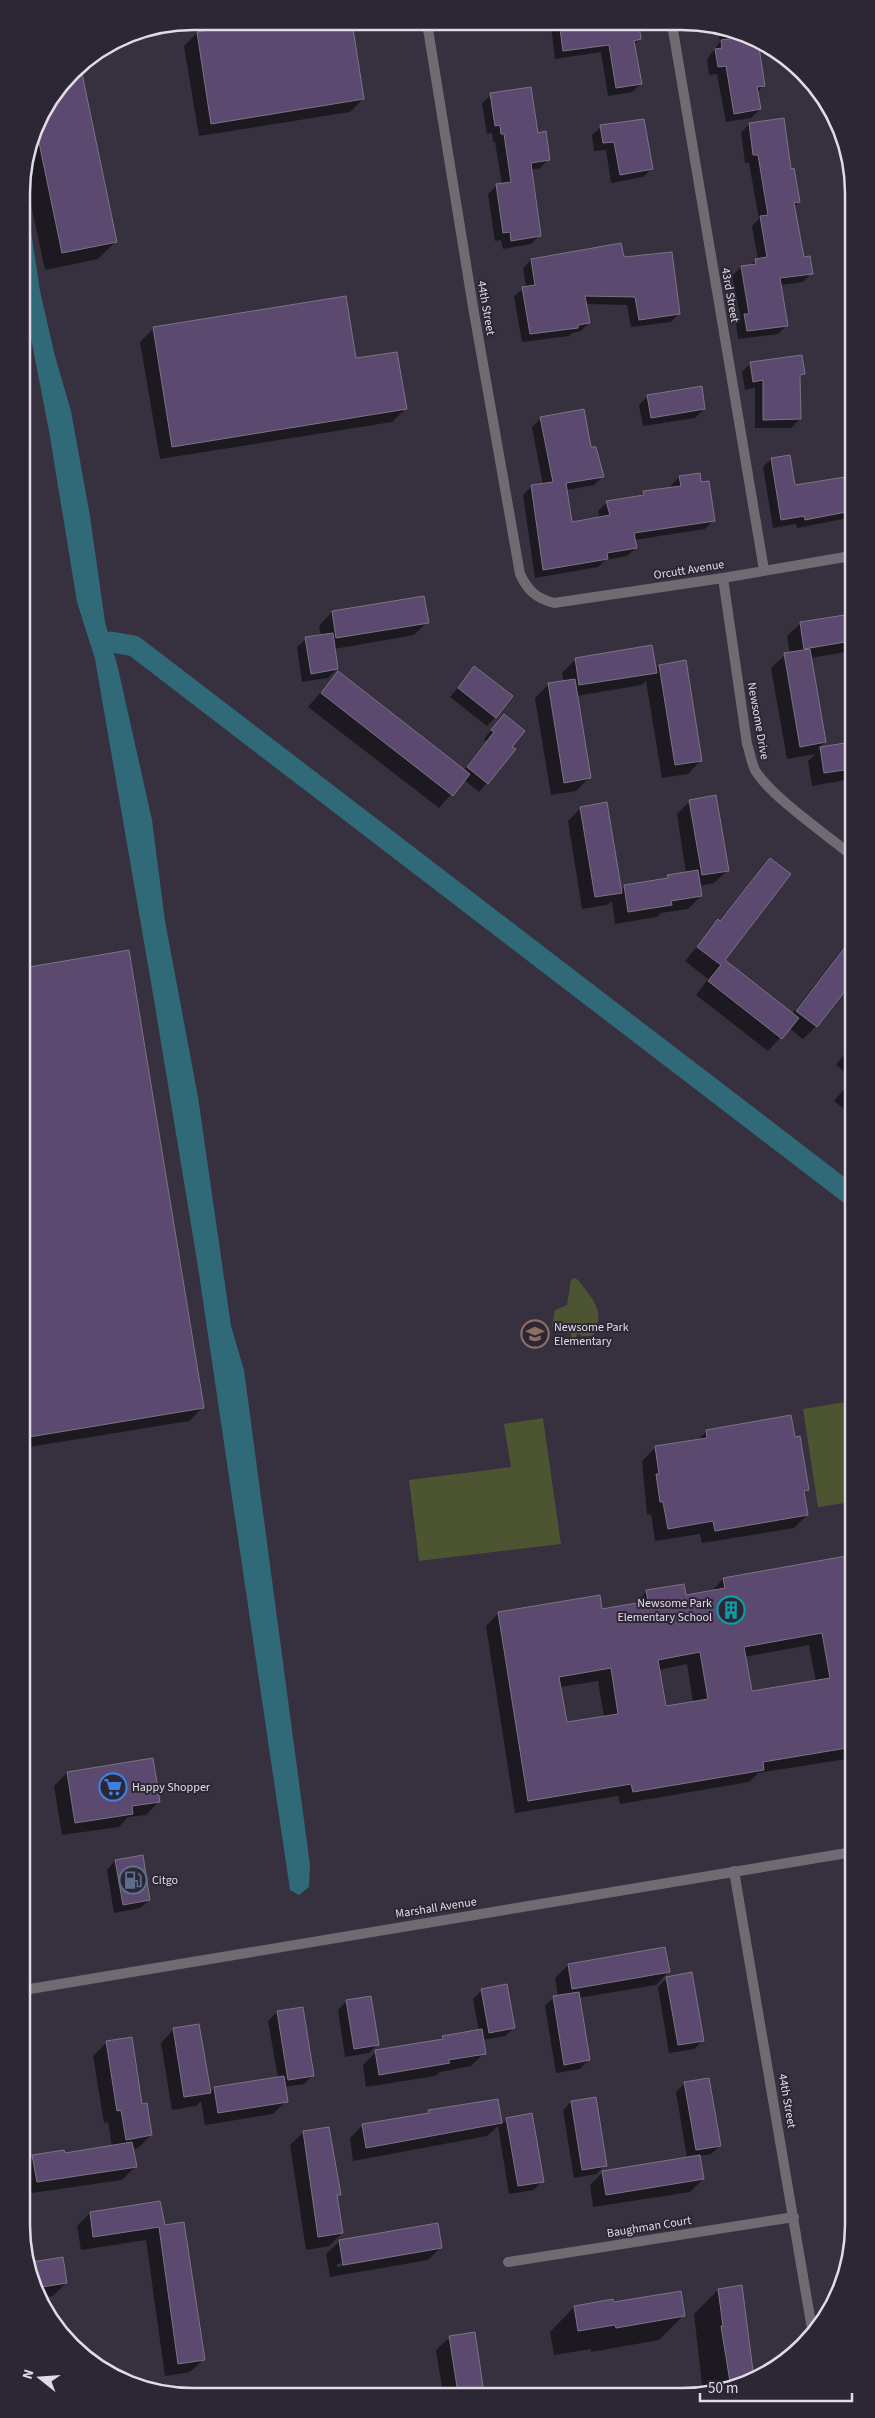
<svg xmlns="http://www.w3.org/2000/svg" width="875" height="2418" font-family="'Source Sans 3',sans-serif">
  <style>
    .green { fill: #4d5431 }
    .water { fill: #306978 }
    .shadow { fill: #0007; fill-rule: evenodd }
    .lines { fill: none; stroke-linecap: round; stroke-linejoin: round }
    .canal { stroke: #306978; stroke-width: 21 }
    .building { fill: #5c496f; stroke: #7b7484; fill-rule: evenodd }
    .minor { stroke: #6f6b72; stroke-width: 10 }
    .tertiary { stroke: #6f6b72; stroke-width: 10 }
    .labels { text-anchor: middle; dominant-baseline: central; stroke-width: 4; stroke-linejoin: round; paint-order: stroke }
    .street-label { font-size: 12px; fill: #e0dce5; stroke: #2d2634 }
    .poi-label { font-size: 12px; fill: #e0dce5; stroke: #2d2634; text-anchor: start }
    .rim { fill: none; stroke: #e0dce5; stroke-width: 2.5 }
  </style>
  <rect width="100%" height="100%" fill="#37303e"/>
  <path class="green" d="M574 1278C580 1280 581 1284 585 1289 598 1305 603 1316 593 1336H582L577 1333 576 1339H571V1333L555 1331 552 1326 555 1310 567 1305 571 1280Z
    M852 1401V1502L818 1507 803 1409Z
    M543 1418 561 1544 419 1561 409 1480 511 1467 504 1424Z"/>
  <path class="water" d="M23 177 40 291 55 356 71 411 90 516 105 622 118 668 152 820 165 921 198 1097 231 1326 244 1370 310 1865 309 1887 299 1895 290 1890 198 1267 153 994 95 659 77 602 49 431 22 292Z"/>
  <path class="shadow" d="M268 22H351L363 99 350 112 199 136 184 46 197 33Z
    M551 24H638L640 39 634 45 641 84 632 92 608 96 601 52 555 59Z
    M717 25 756 40 764 85 757 92 760 109 751 118 726 122 717 74 709 75 707 59 720 42Z
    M79 65 115 242 98 259 45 270 24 171 39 117Z
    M491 95 537 134 549 159 540 168 531 170 540 235 531 244 503 249 501 240 495 241 488 194 497 185 502 184 495 142H493L492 133 487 134 482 103Z
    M749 124 790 170 799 202 794 207 803 258 811 273 803 282 780 285 787 325 778 334 738 339 736 324 741 320 732 276 741 267 749 266 758 259 752 226 759 219 749 163H745L741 133Z
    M601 127 652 168 643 177 611 183 606 150 594 151 592 135Z
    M850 220 851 240 848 223Z
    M623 259 679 314 671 322 631 327 627 305 585 304 589 323 581 331 572 333 569 336 522 342 514 296 526 287 523 268 531 260Z
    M851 274V296L848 297 846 279Z
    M153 329 355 360 405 409 392 422 160 459 140 342Z
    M751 363 803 374 799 378 800 419 791 428H755V388L745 390 742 372Z
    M648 396 704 409 695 418 643 426 639 405Z
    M541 418 590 449 603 476 594 485 566 490 571 524 600 518 598 511 607 502 639 497 644 492 671 488V486L679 477 700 483 713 521 705 529 634 540 636 548 627 556 605 560 598 567 535 578 523 495 531 487 543 485 532 427Z
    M771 459 794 486 851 476V515L848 518 797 528 796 524 773 528 763 467Z
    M332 612 427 622 414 635 334 649 337 669 328 678 302 682 297 647 306 639 321 636 319 626Z
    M851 615V651L811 658 825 742 818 749 851 743V779L812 786 808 761 815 754 787 759 771 668 785 655 790 654 787 636 801 623Z
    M651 647 655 670 659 666 701 760 688 774 662 778 646 681 642 685 576 696 589 778 576 791 551 795 535 698 549 684 564 682 562 673 575 660Z
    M475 668 496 717 487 726 450 697Z
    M338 672 464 770 486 741 484 739 504 715 511 747 487 783 479 792 464 780 439 808 308 707Z
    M690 801 728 870 714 883 699 886 701 896 688 909 661 913 657 917 615 924 612 901 607 905 582 909 568 821 581 808 620 891 625 886 664 880 668 876 686 873 677 814Z
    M770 859 723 960 792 1014 852 937V980L816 1026 803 1039 789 1028 768 1051 696 995 708 979 685 961Z
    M127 952 202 1408 189 1421 23 1448V969Z
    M852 1044V1078L836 1065Z
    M852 1080V1115L834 1101Z
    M707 1431 808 1490 803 1494 807 1515 794 1528 702 1543 700 1534 655 1541 651 1514 647 1515 642 1461 655 1448 697 1441Z
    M852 1557 853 1758 758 1773 749 1782 620 1804 618 1796 515 1813 486 1626 499 1613 601 1610 633 1605 647 1591 685 1596 711 1592 723 1579ZM809 1645 816 1682 751 1692 744 1657ZM687 1664 693 1702 665 1707 659 1670ZM598 1681 604 1717 566 1724 560 1687Z
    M67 1773 159 1801 146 1815 128 1817 119 1827 62 1835 54 1786Z
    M115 1861 149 1900 140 1908 114 1913 107 1870Z
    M568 1965 669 1971 656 1985 578 1998 588 2060 580 2069 556 2073 545 2006 554 1997 558 1996 555 1978Z
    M667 1978 702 2041 694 2049 669 2053 658 1987Z
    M482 1990 514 2028 505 2036 482 2040 484 2053 471 2066 440 2072 435 2076 366 2087 363 2065 376 2052 438 2041 442 2037 479 2031 473 1999Z
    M347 2001 377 2045 369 2053 345 2057 338 2010Z
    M302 2008 313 2075 304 2084 284 2087 286 2101 273 2114 205 2125 201 2101 196 2106 172 2110 161 2043 174 2029 210 2093 214 2088 278 2078 268 2021 277 2012Z
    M107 2042 141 2105 151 2135 138 2148 132 2149 135 2167 122 2180 25 2194 24 2141 28 2161 33 2156 64 2155 112 2147 108 2122 104 2123 93 2056Z
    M685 2083 720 2146 711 2154 699 2156 703 2179 690 2192 593 2207 590 2185 603 2172 687 2158 676 2092Z
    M497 2100 501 2125 507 2119 542 2181 534 2190 509 2194 498 2126 487 2136 353 2161 350 2138 363 2125 425 2115 429 2111Z
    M571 2102 605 2165 596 2174 574 2178 563 2110Z
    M304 2132 339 2194 336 2197 342 2233 329 2246 306 2250 290 2145Z
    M90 2213 164 2226 204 2359 190 2372 165 2376 146 2240 81 2250 77 2226Z
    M340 2241 441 2247 428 2260 330 2277 326 2254ZM428 2249V2251L337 2267V2264Z
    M27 2264 66 2283 53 2296 39 2298Z
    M718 2290 753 2379 716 2393H703L694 2314Z
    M613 2304 684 2315 659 2340 591 2352V2349L554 2355 550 2332 574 2307Z
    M474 2333 483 2393H443L436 2350 450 2337Z"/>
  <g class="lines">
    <path class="canal" d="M111 642 134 646 852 1196"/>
  </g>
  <path class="building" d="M260 22H352L364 99 211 124 197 32Z
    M598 24H639L641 39 634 41 642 84 616 88 609 45 563 51 560 29Z
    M746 36 758 41 765 86 757 87 761 109 734 114 726 66 718 67 715 49 722 48 721 40Z
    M80 64 117 242 62 253 36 128 39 117Z
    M531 87 538 133 546 131 550 160 531 163 541 236 511 241 510 232 503 233 496 184 511 182 504 134H501L500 125 495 126 490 93Z
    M784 118 791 169 794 168 800 202 794 203 804 257 810 256 813 274 780 278 788 326 747 331 744 314H749L741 266 756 264 755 259 767 257 760 216 768 215 758 155H753L749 123Z
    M644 119 653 169 620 175 614 142 603 143 600 125Z
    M621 243 624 257 672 252 680 314 639 320 635 297 585 296 590 323 578 325V328L530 334 522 287 535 285 531 259Z
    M346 296 356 358 397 352 407 409 172 447 153 327Z
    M802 355 805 374 800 375 801 419 763 420V380L753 382 750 362Z
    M702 386 705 409 651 418 647 395Z
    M584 409 591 447H596L604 477 566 483 572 522 610 515 606 501 644 495 643 491 681 486 679 476 700 473 701 482 709 481 715 521 634 533 637 548 607 553 608 559 543 570 531 485 553 482 540 417Z
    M790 455 795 485 851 476V511L805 520 804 516 781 520 771 458Z
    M424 596 429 623 336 638 332 611Z
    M851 614V641L804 649 800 622Z
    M333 633 338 669 311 674 305 637Z
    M652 645 657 673 579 685 575 658Z
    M810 649 826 742 800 747 784 653Z
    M686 660 702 761 675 765 659 665Z
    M474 666 513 696 496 718 458 688Z
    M338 671 470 774 453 796 321 693Z
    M575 679 591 778 564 783 548 683Z
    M504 714 525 731 512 747 516 749 488 784 467 767 494 732 491 730Z
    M851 742V769L824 773 820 747Z
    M716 795 729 871 702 875 689 800Z
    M607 802 622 893 595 897 580 807Z
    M770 858 791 874 725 960 799 1018 782 1039 708 981 721 965 697 947 718 919 720 921Z
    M698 870 702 896 671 901 672 905 628 912 624 885 668 878 667 875Z
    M852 938V982L817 1027 796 1011Z
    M129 950 204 1408 23 1438V968Z
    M791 1415 795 1437 800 1436 809 1490 804 1491 808 1515 715 1531 713 1521 668 1529 663 1502H660L656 1474H659L655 1446 707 1438 706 1430Z
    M852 1555 853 1747 763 1762 764 1770 633 1792 631 1784 528 1801 498 1612 600 1595 602 1609 648 1601 646 1590 684 1584 686 1595 725 1588 723 1578ZM822 1633 830 1678 752 1691 744 1647ZM700 1652 708 1699 666 1706 658 1660ZM611 1668 618 1714 567 1722 559 1677Z
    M153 1758 160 1802 132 1806 133 1814 75 1823 67 1772Z
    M143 1855 150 1900 123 1905 115 1860Z
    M665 1947 670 1972 572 1989 568 1964Z
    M692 1972 704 2041 678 2045 666 1977Z
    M507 1984 515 2028 489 2033 481 1989Z
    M579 1992 590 2060 564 2065 553 1996Z
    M371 1996 379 2045 354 2049 346 2000Z
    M303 2007 314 2076 288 2080 277 2011Z
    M199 2024 211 2093 184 2097 173 2028Z
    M482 2029 486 2054 448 2060 450 2063 379 2075 375 2050 443 2039 442 2036Z
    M132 2037 142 2104 147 2103 152 2135 126 2140 121 2110 117 2111 106 2041Z
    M284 2076 288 2102 218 2113 214 2087Z
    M709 2078 721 2146 696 2150 684 2082Z
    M596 2097 607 2166 582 2170 571 2101Z
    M498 2099 502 2123 366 2148 362 2124 429 2113 428 2110Z
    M532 2113 544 2182 518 2186 506 2118Z
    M329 2127 341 2195H337L343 2233 318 2237 303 2131Z
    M132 2142 137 2167 37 2182 32 2155 64 2150 65 2153Z
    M700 2155 704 2179 606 2195 602 2171Z
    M160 2201 165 2225 184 2222 205 2360 178 2364 159 2227 93 2237 90 2212Z
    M438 2223 442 2248 343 2265 339 2240Z
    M63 2257 67 2283 36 2288 26 2263Z
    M742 2285 754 2379 731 2388 721 2326H723L718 2289Z
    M681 2291 685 2316 616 2328 615 2325 578 2331 574 2306 613 2299 614 2302Z
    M475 2332 484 2393H458L449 2336Z"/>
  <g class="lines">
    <path class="minor" d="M427 23 473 307 520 574C528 591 536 598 554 603L723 578 851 556
      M672 24 764 570
      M723 578 747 744C750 752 751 762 755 770 770 796 826 834 851 855
      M734 1871 813 2335
      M508 2262 794 2217"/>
    <path class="tertiary" d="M24 1990 853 1852"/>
  </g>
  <defs>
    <g id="school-ring" transform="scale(1.4375)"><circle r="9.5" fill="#2d2634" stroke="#8d6e63" stroke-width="1.5"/><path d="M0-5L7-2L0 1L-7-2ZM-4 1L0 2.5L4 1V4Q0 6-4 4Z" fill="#8d6e63"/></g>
    <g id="building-ring" transform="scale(1.4375)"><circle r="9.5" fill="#2d2634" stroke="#0f9aa8" stroke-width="1.5"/><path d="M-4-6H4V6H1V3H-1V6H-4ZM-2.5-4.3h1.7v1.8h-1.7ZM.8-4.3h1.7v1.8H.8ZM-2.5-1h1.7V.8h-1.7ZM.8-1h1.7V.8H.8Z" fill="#0f9aa8"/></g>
    <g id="supermarket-ring" transform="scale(1.4375)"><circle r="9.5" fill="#2d2634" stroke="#3f7fe0" stroke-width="1.5"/><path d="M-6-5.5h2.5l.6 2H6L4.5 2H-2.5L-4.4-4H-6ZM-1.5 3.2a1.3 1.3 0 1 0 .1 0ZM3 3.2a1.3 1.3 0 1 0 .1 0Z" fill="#3f7fe0"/></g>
    <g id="fuel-ring" transform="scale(1.4375)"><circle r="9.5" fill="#2d2634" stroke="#5c6f8a" stroke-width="1.5"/><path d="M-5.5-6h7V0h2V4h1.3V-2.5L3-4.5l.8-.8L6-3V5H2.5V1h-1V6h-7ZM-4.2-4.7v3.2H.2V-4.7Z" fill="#5c6f8a"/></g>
  </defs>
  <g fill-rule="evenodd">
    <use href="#school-ring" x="535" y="1334"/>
    <use href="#building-ring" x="731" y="1610"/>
    <use href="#supermarket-ring" x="113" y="1787"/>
    <use href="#fuel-ring" x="133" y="1880"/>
  </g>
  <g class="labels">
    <g class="street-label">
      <text transform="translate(730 295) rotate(80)">43rd Street</text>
      <text transform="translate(486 308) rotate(80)">44th Street</text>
      <text transform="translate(689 570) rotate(-9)">Orcutt Avenue</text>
      <text transform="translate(758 721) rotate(80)">Newsome Drive</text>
      <text transform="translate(436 1908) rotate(-9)">Marshall Avenue</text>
      <text transform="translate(787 2101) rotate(80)">44th Street</text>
      <text transform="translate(649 2227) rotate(-9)">Baughman Court</text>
    </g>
    <g class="poi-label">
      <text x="554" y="1327">Newsome Park<tspan x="554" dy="14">Elementary</tspan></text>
      <text x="712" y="1603" text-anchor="end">Newsome Park<tspan x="712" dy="14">Elementary School</tspan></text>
      <text x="132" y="1787">Happy Shopper</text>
      <text x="152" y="1880">Citgo</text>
    </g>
  </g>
  <path d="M0 0H875V2418H0ZM193 30H682A163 163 0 0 1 845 193V2225A163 163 0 0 1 682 2388H193A163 163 0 0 1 30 2225V193A163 163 0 0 1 193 30Z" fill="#2d2634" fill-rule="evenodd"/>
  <path class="rim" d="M193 30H682A163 163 0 0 1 845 193V2225A163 163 0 0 1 682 2388H193A163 163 0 0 1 30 2225V193A163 163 0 0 1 193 30Z"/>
  <g transform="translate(40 2378) rotate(287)" stroke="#2d2634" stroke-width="4" paint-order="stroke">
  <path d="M0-4L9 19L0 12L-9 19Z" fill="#e0dce5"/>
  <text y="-8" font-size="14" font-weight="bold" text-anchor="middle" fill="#e0dce5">N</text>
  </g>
  <path d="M700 2393v8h152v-8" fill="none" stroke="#e0dce5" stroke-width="2.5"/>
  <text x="708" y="2393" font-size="15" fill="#e0dce5" stroke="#2d2634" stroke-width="4" paint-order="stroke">50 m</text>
</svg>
